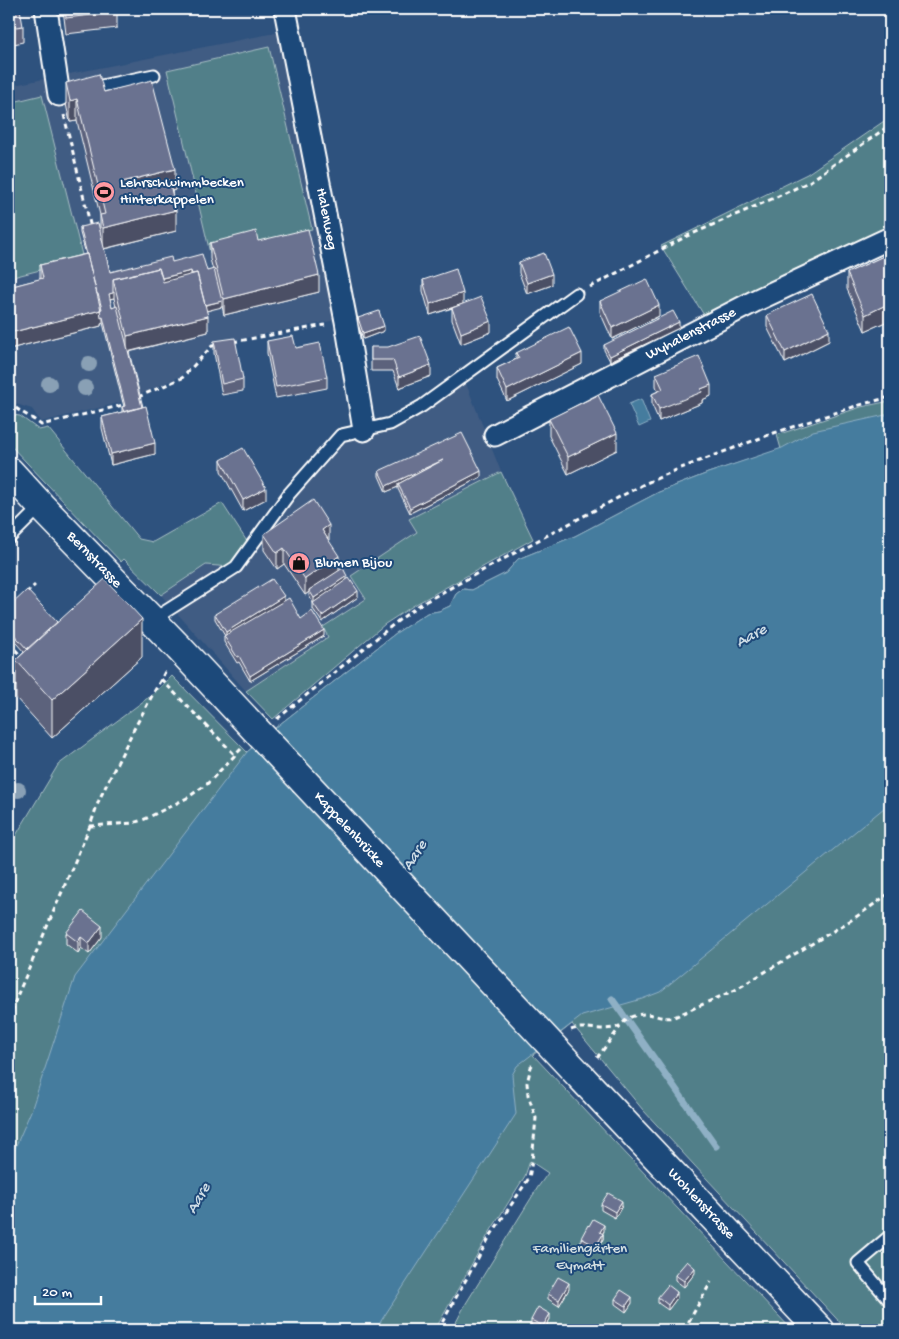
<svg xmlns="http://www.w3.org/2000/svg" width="899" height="1339" font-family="'Gochi Hand',sans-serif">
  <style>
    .built { fill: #405c83 }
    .green { fill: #517f89; stroke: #a8bfc4 }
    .water { fill: #447c9e; stroke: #8fb0c5 }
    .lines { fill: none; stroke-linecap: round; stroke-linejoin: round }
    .stream { stroke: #8fb0c5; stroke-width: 7 }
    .service-casing { stroke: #fff; stroke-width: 15 }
    .minor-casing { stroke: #fff; stroke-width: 25 }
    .secondary-casing { stroke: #fff; stroke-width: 31 }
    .path { stroke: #fff; stroke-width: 3; stroke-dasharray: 5 4; stroke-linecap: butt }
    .service { stroke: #1f4a7a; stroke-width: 11 }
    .minor { stroke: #1f4a7a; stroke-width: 21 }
    .secondary { stroke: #1f4a7a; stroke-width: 28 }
    .secondary-bridge-casing { stroke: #fff; stroke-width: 31; stroke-linecap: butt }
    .secondary-bridge { stroke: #1f4a7a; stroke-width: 28 }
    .tree { fill: #89a0b5 }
    .wall { fill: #5c627c; stroke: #fff; fill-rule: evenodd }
    .shaded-wall { fill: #4b5065; stroke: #fff }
    .building { fill: #6b7290; stroke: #fff }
    .labels { text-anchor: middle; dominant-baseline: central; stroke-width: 4; stroke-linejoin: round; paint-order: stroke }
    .poi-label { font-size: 15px; fill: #fff; stroke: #1f4a7a; text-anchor: start }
    .street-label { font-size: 15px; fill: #fff; stroke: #1f4a7a }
    .park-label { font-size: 15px; fill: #d4dfe2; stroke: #1f4a7a }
    .water-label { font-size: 16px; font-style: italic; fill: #d0dee7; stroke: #1f4a7a }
  </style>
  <rect width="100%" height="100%" fill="#2e527e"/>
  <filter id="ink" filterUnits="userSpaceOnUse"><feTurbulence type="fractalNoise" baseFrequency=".02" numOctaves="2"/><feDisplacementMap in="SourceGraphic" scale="10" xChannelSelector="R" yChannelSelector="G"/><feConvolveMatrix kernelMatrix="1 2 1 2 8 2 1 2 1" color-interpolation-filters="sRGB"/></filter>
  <g filter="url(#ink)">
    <path class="built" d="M285 31 341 319 211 345 181 376 123 402 41 422 32 409 16 404 9 397V86Z
      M465 381 501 472 410 519 418 532 352 576 366 599 323 627 328 637 246 691 161 595 206 565 231 567 341 440 393 429Z"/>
    <path class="green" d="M269 47 312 229 210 253 167 70Z
      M42 95 83 259 9 278V103Z
      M890 117V230L707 320 661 246 807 174Z
      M890 401V1330H847L643 1110 572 1024 533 1055 792 1330H452L465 1305 538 1187 548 1173 530 1161 525 1176 488 1235 435 1330H9V847L58 765 153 694 172 676 247 752 280 724 396 633 427 613 439 611 450 606 456 594 463 589 472 590 506 573 518 559 575 536 659 492 708 473 781 449 777 435 861 407Z
      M12 415 20 416 39 430 48 428 139 539 153 542 222 503 248 543 231 567 206 565 161 595 124 559 121 562 9 444V417Z
      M501 472 533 539 416 604 385 624 273 719 246 691 328 637 323 627 366 599 351 576 417 532 409 519Z"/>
    <path class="water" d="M641 399 650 422 639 427 629 404Z
      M890 414V803L660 992 642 999 582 1016 517 1066 512 1075 516 1114 381 1321 377 1330H9V1166L15 1148 31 1111 75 977 247 752 280 724 396 633 427 613 439 611 450 606 456 594 463 589 472 590 506 573 518 559 575 536 659 492 708 473 782 448 813 431Z"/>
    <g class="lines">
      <path class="stream" d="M612 999 716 1146"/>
      <g class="service-casing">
        <path id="service" d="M87 89 154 75
          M9 538 41 506
          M152 620 236 567 289 494 341 435 390 424 422 406 576 294
          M890 1236 858 1263 890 1301"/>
      </g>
      <g class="minor-casing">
        <path id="minor" d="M46 9 59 95
          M285 9 346 321 364 430
          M495 435 757 300 890 238"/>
      </g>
      <g class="secondary-casing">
        <path id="secondary" d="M9 471 41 506 179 648
          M581 1077 820 1330"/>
      </g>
      <path class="path" d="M64 115 91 228
        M590 287 685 237 772 199 809 182 890 125
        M233 342 325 325
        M138 397 182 378 212 346 217 345
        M9 402C18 412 31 416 41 425L123 405
        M26 593 35 585
        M9 643 22 657
        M9 663 13 668 9 672
        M161 679 235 755
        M9 693 18 684
        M277 719 399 620 421 604 531 544 644 484 681 468 774 433 856 406 890 397
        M90 826 133 823 145 819 187 798 207 784 241 749
        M9 1021 17 996 35 955 90 826 99 800 134 729 166 670
        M571 1030C584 1025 599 1031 613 1028 622 1027 622 1022 629 1018 633 1016 639 1014 644 1014 655 1014 662 1020 674 1017L735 990 853 919 890 893
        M597 1058 620 1027
        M438 1330 489 1238 529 1178 532 1161 536 1118 528 1095 527 1083 531 1067 534 1062
        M684 1330 711 1282
        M750 1330 753 1325"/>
      <use href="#service" class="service"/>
      <use href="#minor" class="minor"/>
      <use href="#secondary" class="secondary"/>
      <g class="secondary-bridge-casing">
        <path id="secondary-bridge" d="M179 648 581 1077"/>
      </g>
      <use href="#secondary-bridge" class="secondary-bridge"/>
    </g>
    <g class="tree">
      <circle cx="89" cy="364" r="8"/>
      <circle cx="49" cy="384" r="8"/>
      <circle cx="85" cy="388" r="8"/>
      <circle cx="18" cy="790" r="8"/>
    </g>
    <path class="wall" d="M9 9 23 26V42L9 45Z
      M63 9H117V28L66 34Z
      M890 35V52L889 47V36Z
      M66 83 104 92 175 190 172 191 176 231 104 249 110 272 172 262 207 271 213 270 210 259V243L258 241 319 292 224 315 222 306 206 311 208 332 129 352 155 454 111 465 102 428V417L122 412V407H124L103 323 101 324V326L9 349V287L40 279V265L86 254 80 233V227L100 231V215L77 121 70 122 66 104ZM114 298 116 307 112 308 110 299Z
      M890 253V320L865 331 847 289V273Z
      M519 262 552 285 527 294 519 273Z
      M423 280 463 304 491 332 461 344 452 320V308L459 306 430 315 423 291Z
      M600 301 659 316 612 339 600 312Z
      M767 315 829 341 785 363 767 327Z
      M358 318 384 331 363 339 358 324Z
      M679 328 610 361 604 350V345Z
      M214 341 243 379V391L222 395 214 353Z
      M267 341 296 348 327 377V388L276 398 267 353Z
      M371 347 431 376 399 388 393 371H371Z
      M516 353 582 364 507 401 497 380V368L516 359Z
      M656 374 711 396 702 400V403L659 421 652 405V394L658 391 656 386Z
      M549 419 617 450 568 474 549 436Z
      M221 460 266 499 243 511 221 471Z
      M379 471 481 477 410 513 398 489V487L386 492 379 476Z
      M264 534 329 541 339 571 347 579 358 597 322 622 313 609V603L309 596V592L305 595 284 564 277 569 264 550Z
      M284 601 301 619 324 636 250 681 239 662 237 663 224 642V636H225L215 619V614Z
      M9 607 57 622 142 657 52 738 16 698V660L24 652 9 635Z
      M66 933 102 937 89 954 81 948 78 953 66 944Z
      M601 1204 622 1206 615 1218 601 1210Z
      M604 1231 603 1233V1239L596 1252 581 1243V1238Z
      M695 1273 684 1287 675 1280V1275Z
      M569 1289 559 1306 548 1299V1294Z
      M658 1297 677 1298 668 1310 658 1303Z
      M615 1299 632 1303 626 1312 615 1304Z
      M550 1319 544 1330H539L531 1325V1320Z"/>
    <path class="shaded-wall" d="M77 99V121L70 122V101Z
      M175 169V190L122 203V182Z
      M176 210V231L103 249V228Z
      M191 271V277L159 284V279Z
      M552 274V285L527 294V283Z
      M319 275V292L224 315V299Z
      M114 292V298L109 299V294Z
      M463 293V304L430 315V304Z
      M222 301V307L202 312V306Z
      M890 303V320L865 331V315Z
      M659 305V316L612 339V328Z
      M101 310 103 317V323L101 324V326L9 349V333Z
      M208 316V332L127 352V336Z
      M491 321V332L461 344V333Z
      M679 322V328L610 361V356Z
      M384 326V331L363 339V333Z
      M829 330V341L785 363V352Z
      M582 353V364L507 401V390Z
      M431 365V376L399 388V377Z
      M711 385V396L702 400V403L659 421V409L701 389Z
      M617 433V450L568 474V457Z
      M155 443V454L111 465V454Z
      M443 460 398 484V487L386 492V486Z
      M481 471V477L410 513V508Z
      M266 488V499L243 511V500Z
      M329 525V541L322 530Z
      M284 548V564L277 569V553Z
      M339 556V572L309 590V592L305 595V579Z
      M347 576V582L314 604V598Z
      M358 591V597L322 622V616Z
      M284 596V602L226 637V632Z
      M142 619V657L52 738V700Z
      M324 630V636L250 681V676Z
      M102 926V937L89 954V943Z
      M81 937V948L78 953V942Z
      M622 1201V1206L615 1218V1212Z
      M604 1225V1231L600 1237V1232Z
      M603 1234V1239L596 1252V1246Z
      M695 1268V1273L684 1287V1281Z
      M569 1283V1289L559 1306V1300Z
      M677 1292V1298L668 1310V1305Z
      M632 1297V1303L626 1312V1306Z
      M550 1314V1319L544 1330H543V1326Z"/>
    <path class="building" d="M9 9H20L23 26 9 28Z
      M65 9H117V12L66 18Z
      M99 74 104 92 152 80 175 169 122 182 124 191 169 180 176 210 103 228 100 215 105 214 77 99 70 101 66 83Z
      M98 223 110 272 171 257 172 262 202 254 207 271 214 269 222 301 205 305 197 273 192 274 191 271 162 278 159 268 113 279V293L109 294 112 308 117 306 142 407 124 412 122 407 125 406 103 317 101 318 100 309H102L98 294H97L80 227Z
      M308 229 319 275 224 299 210 243 256 231 258 241Z
      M544 253 552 274 527 283 519 262Z
      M890 253V303L865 315 847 273Z
      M87 254 101 310 9 333V287L43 278 40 265Z
      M159 268 163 282 197 273 208 316 127 336 113 279Z
      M456 269 463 293 430 304 423 280Z
      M647 279 659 305 612 328 600 301Z
      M812 294 829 330 785 352 767 315Z
      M481 297 491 321 461 333 452 308Z
      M379 311 384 326 363 333 358 318Z
      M673 311 679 322 610 356 604 345Z
      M569 327 582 353 507 390 497 368 519 358 516 353Z
      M293 336 296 348 320 343 327 377 276 387 267 341Z
      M420 336 431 365 399 377 393 360H371V347H388Z
      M235 338 243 379 222 384 214 341Z
      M699 356 711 385 701 389 702 392 659 409 652 394 663 389 656 374Z
      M598 395 617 433 568 457 549 419Z
      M146 406 155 443 111 454 102 417Z
      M462 433 481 471 410 508 398 484 443 460 386 486 379 471Z
      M243 448 266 488 243 500 221 460Z
      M313 500 329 525 322 530 339 556 305 579 284 548 277 553 264 534Z
      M343 568 347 576 314 598 309 590Z
      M349 578 358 591 322 616 313 603Z
      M105 579 142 619 52 700 16 660Z
      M272 579 284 596 226 632 215 614Z
      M27 590 57 622 27 649 9 629V607Z
      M289 598 301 619 312 611 324 630 250 676 239 656 237 657 224 636Z
      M83 911 102 926 89 943 81 937 78 942 66 933Z
      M608 1193 622 1201 615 1212 601 1204Z
      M593 1219 604 1225 600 1232 603 1234 596 1246 581 1238 588 1225 589 1226Z
      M687 1261 695 1268 684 1281 675 1275Z
      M558 1277 569 1283 559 1300 548 1294Z
      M668 1285 677 1292 668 1305 658 1297Z
      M621 1290 632 1297 626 1306 615 1299Z
      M538 1307 550 1314 543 1326 531 1320Z"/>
  </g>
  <defs>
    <g id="stadium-disc" transform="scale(1.125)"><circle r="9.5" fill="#ff9aa2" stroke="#1f4a7a"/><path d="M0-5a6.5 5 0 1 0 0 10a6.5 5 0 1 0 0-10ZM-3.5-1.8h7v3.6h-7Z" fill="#111"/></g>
    <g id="shop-disc" transform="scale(1.125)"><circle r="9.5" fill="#ff9aa2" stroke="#1f4a7a"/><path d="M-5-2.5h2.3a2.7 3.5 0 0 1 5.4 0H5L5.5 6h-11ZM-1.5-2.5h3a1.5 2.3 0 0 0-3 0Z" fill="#111"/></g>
  </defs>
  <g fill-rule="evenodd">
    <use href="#stadium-disc" x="104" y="192"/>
    <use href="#shop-disc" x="299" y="563"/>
  </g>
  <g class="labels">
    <g class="poi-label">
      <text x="120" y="183">Lehrschwimmbecken<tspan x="120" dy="17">Hinterkappelen</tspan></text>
      <text x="315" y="563">Blumen Bijou</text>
    </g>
    <g class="street-label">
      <text transform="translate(326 219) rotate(79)">Halenweg</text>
      <text transform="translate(691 334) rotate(-27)">Wyhalenstrasse</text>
      <text transform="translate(94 560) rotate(46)">Bernstrasse</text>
      <text transform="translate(349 830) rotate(47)">Kappelenbrücke</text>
      <text transform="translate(701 1204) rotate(47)">Wohlenstrasse</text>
    </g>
    <g class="park-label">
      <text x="580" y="1249">Familiengärten<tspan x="580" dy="17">Eymatt</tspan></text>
    </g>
    <g class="water-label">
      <text transform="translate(752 637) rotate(-29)">Aare</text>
      <text transform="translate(416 856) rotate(-58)">Aare</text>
      <text transform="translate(200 1199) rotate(-60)">Aare</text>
    </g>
  </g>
  <rect width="899" height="1339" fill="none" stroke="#1f4a7a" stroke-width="30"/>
  <rect x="15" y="15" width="869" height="1309" fill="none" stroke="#fff" stroke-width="2" filter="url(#ink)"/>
  <path d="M35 1296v8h66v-8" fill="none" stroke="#ffffff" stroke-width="2.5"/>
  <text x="42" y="1296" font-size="15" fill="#ffffff" stroke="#1f4a7a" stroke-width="4" paint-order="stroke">20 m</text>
</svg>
